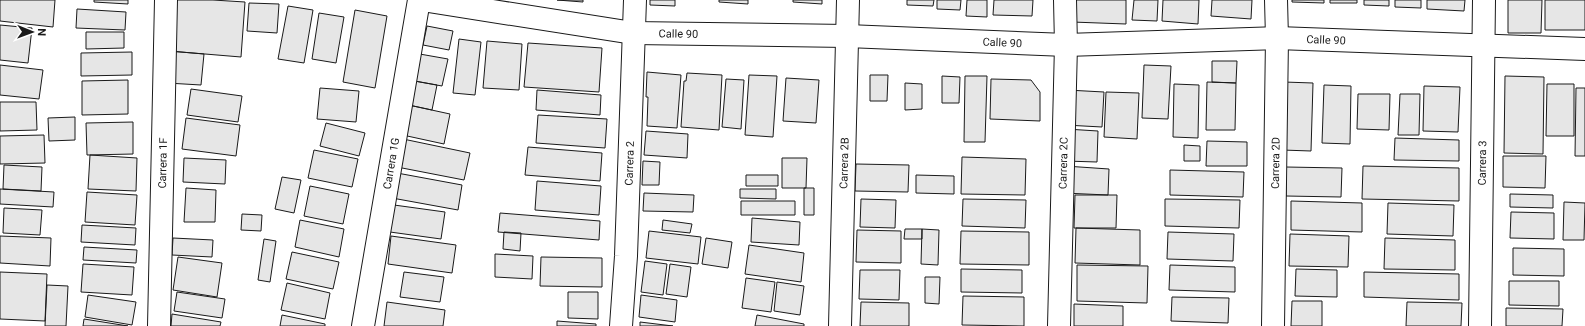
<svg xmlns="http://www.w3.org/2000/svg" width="1585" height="326" font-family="Roboto,sans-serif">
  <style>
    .building { fill: #e6e6e6; stroke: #1a1a1a }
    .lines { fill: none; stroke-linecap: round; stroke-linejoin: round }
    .minor-casing { stroke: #1a1a1a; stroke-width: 24 }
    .minor { stroke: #fff; stroke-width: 22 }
    .labels { text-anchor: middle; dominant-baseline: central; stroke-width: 3; stroke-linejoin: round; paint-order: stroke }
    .street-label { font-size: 11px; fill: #1a1a1a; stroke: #fff }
  </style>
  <rect width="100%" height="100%" fill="#fff"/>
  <path class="building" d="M0 0H55L53 27 0 21Z
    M94 0H128V4L94 2Z
    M173 0H213L245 2 241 57 169 51Z
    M557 0H583V2Z
    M650 0H675V6L650 5Z
    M719 0H748V4L719 2Z
    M793 0H822V4L793 2Z
    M907 0H934L933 6 907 5Z
    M937 0H961L960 10 937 9Z
    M967 0H987V17L966 16Z
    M994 0H1033L1032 16 993 15Z
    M1073 0H1126V24L1072 22Z
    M1134 0H1158L1157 21 1132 20Z
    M1163 0H1199L1198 24 1162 21Z
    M1212 0H1252L1251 19 1211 16Z
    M1292 0H1324V3L1292 2Z
    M1330 0H1357V3H1330Z
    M1364 0H1389V6L1364 5Z
    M1395 0H1421V8L1395 7Z
    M1427 0H1465L1464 11 1427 9Z
    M1508 0H1542L1541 33H1508Z
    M1545 0H1585V30H1545Z
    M249 3 279 4 277 33 247 31Z
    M288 6 313 10 304 63 278 59Z
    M77 9 126 12 125 30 76 28Z
    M355 10 387 16 375 88 343 82Z
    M319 13 344 17 336 63 312 59Z
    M0 25 32 28 28 63 0 60Z
    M427 26 453 31 449 50 423 45Z
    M86 32H124V48L86 49Z
    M459 39 481 42 475 95 453 93Z
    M487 41 522 44 519 90 483 88Z
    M528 43 602 48 599 92 524 87Z
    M169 51 204 54 201 85 167 83Z
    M132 52V75L81 76V53Z
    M414 53 448 59 442 86 409 80Z
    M1212 61H1237L1236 83 1212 82Z
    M0 65 43 70 39 99 0 95Z
    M1144 65 1171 66 1168 119 1142 118Z
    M647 72 681 75 677 128 647 126 648 97H646Z
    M687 73 722 75 719 130 681 127 684 81H686Z
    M749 75 777 76 773 137 745 135Z
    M870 75H888L887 101H870Z
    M942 76 960 77 959 103H942Z
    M965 76H987L985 142H964Z
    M1505 76 1544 77 1543 154 1504 153Z
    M786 78 819 80 816 123 783 121Z
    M726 79 744 80 741 129 722 127Z
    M991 79 1031 80 1040 92V121L990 119Z
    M128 80V114L82 115V81Z
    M409 80 437 85 432 110 404 104Z
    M1207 82 1236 83 1235 130H1206Z
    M1284 82 1313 83 1311 151 1282 150Z
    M905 83 922 84V109L905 110Z
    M1174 84 1199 85 1198 138 1173 137Z
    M1547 84H1574V136H1546Z
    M1324 85 1351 86 1350 144 1322 143Z
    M1424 86 1460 87 1458 132 1423 131Z
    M320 88 359 91 356 122 317 119Z
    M1576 88H1585V156H1575Z
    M191 89 242 96 238 122 187 115Z
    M537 90 601 95 600 115 536 110Z
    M1067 90 1104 92 1102 127 1065 125Z
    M1106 92 1139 93 1137 139 1104 137Z
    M1358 94H1390L1389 130 1357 129Z
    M1400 94H1420L1419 135H1398Z
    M0 102H36L37 130 0 131Z
    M404 104 450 114 444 144 398 134Z
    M538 115 607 119 605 148 536 143Z
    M75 117V140L49 141 48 118Z
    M186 118 240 125 236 156 182 149Z
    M133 122V154L87 155 86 123Z
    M326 123 365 133 359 156 320 146Z
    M1066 129 1098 131 1097 162 1065 161Z
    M646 131 688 134 687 158 644 155Z
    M44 135 45 163 0 164V136Z
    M1395 138 1459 140V161L1394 160Z
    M403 139 470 153 464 180 397 167Z
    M1207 141 1247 142V166H1206Z
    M1184 145 1200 146V161H1184Z
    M528 147 602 153 600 181 525 175Z
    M314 150 358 159 352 187 308 178Z
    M90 155 137 158 136 191 88 189Z
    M1503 156H1546L1545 188 1503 187Z
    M962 157 1026 159 1025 195 961 194Z
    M184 158 226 160 225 184 183 182Z
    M782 158H807L806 188H782Z
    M643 161 660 162 659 185H642Z
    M856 164 909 165 908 192 855 191Z
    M4 165 42 167 41 191 3 189Z
    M1065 166 1109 169 1108 195 1063 193Z
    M1363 166 1459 168V201L1362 199Z
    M1286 167 1342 168 1341 197 1286 196Z
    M1170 170 1244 172 1243 197 1170 195Z
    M397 173 462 185 458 210 392 198Z
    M746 175H778V186H746Z
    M916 175 954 176V194L916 193Z
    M282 177 301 180 294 213 275 209Z
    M537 181 601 186 599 215 535 210Z
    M310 186 349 194 343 224 304 216Z
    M186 188 216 190 215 222H184Z
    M804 188H814V215H804Z
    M0 189 54 192 53 207 0 204Z
    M740 189H776V199L740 198Z
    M87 192 137 195 135 225 85 222Z
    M644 193 694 195 693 212 643 211Z
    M1510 194 1553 195V208L1510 207Z
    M1075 195H1117L1116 228H1074Z
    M861 199 896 200 895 228 860 227Z
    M963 199 1026 200 1025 228 962 226Z
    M1165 199 1240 200 1239 228 1165 226Z
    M741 201H795V215H741Z
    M1291 201 1362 203V232L1291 230Z
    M1564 202 1585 203 1584 240H1563Z
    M1388 203 1454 205 1453 236 1387 234Z
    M394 205 445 212 441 239 390 232Z
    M4 208 42 210 40 235 3 233Z
    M1511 212 1554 213V239L1510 238Z
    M500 213 600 221 599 240 498 232Z
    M242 214 262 215 261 231 241 230Z
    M752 218 800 222 799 245 751 242Z
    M300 220 344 229 339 257 295 247Z
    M663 220 692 224 690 233 662 230Z
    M82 225 136 228 135 245 81 242Z
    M1076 228 1140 230V265L1075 263Z
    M905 229H922V239H904Z
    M922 229 939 230 938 265 921 264Z
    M857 230 901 231V263L856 262Z
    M649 231 701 237 698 264 646 258Z
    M961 231 1029 232V265L960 264Z
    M504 232 521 233 520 251 503 249Z
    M1168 232 1234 234 1233 261 1167 259Z
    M1290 234 1349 236 1348 267 1289 266Z
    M0 236 51 238 50 266 0 263Z
    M391 236 456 245 452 273 388 264Z
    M173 238 213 240 212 257 172 255Z
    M706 238 732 242 728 268 702 264Z
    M1385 238 1455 240V270L1384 269Z
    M264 239 276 241 270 282 258 280Z
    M749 245 804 253 801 282 745 274Z
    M84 247 137 250 136 263 83 260Z
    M1513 248 1564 249V276L1513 275Z
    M292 252 339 262 333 289 286 279Z
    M495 254 533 256 532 279 495 277Z
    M178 257 222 263 217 297 173 290Z
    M541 257 602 258V287L540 286Z
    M645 261 667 264 663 295 641 292Z
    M83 264 134 267 132 295 81 292Z
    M670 264 691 267 687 297 666 294Z
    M1077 265 1148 266 1147 303 1077 301Z
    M1170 265 1235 267V292L1169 290Z
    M961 269 1022 270V293L961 292Z
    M1296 269 1337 270V297L1295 296Z
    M860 270H900L899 300 859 299Z
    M0 272 47 274 45 321 0 319Z
    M404 272 444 277 440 302 400 297Z
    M1364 272 1459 274V300L1364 297Z
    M925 277H940L939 304 925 303Z
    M746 278 775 282 771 312 742 308Z
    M1509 281H1559V306L1509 305Z
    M777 282 804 286 800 315 774 311Z
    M287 283 330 293 325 319 281 310Z
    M47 285 68 286 66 326H45Z
    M177 292 225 299 222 318 174 311Z
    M568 292H598V319L568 318Z
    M88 295 136 302 132 325 85 317Z
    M641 295 677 300 675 322 639 317Z
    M963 296 1024 297V326L962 325Z
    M1172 297 1229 298 1228 323 1171 321Z
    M1292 301H1322V326H1291Z
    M387 302 445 310 443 326H384Z
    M861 302 909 303V326H860Z
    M1407 302 1462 303 1461 326H1406Z
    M1074 304 1123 306V326H1074Z
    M1506 308 1563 309 1562 326H1506Z
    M172 314 221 322 220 326H171Z
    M282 315 325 324V326H280Z
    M757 315 804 324V326H755Z
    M84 319 128 326H83Z
    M557 321 596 324V326H557Z
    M640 322 673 326H640Z"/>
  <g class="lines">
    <g class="minor-casing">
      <g id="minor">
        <path id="s1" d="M422 0 633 33 847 36 1066 45 1277 38 1585 49"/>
        <path id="s2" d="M159 326 166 0"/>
        <path id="s3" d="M363 326 419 0"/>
        <path id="s4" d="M621 326 626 256 635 0"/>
        <path id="s5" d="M840 326 848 0"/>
        <path id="s6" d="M1059 326 1066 45 1065 0"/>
        <path id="s7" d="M1273 326 1277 38 1276 0"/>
        <path id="s8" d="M1480 326 1484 0"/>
      </g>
    </g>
    <use href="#minor" class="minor"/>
  </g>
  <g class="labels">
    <g class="street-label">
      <text stroke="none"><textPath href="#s1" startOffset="259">Calle 90</textPath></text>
      <text stroke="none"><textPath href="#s1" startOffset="907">Calle 90</textPath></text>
      <text stroke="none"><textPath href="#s1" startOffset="583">Calle 90</textPath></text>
      <text stroke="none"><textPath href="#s2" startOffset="163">Carrera 1F</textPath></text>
      <text stroke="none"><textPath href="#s3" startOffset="165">Carrera 1G</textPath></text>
      <text stroke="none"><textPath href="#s4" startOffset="163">Carrera 2</textPath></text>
      <text stroke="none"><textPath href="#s5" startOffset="163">Carrera 2B</textPath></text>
      <text stroke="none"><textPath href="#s6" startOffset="163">Carrera 2C</textPath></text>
      <text stroke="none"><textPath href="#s7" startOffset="163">Carrera 2D</textPath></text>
      <text stroke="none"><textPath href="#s8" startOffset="163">Carrera 3</textPath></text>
    </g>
  </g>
  <g transform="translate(32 32) rotate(91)" stroke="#ffffff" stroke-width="3" paint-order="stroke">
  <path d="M0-3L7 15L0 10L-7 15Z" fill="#1a1a1a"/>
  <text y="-6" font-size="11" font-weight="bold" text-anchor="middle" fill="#1a1a1a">N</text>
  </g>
</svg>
